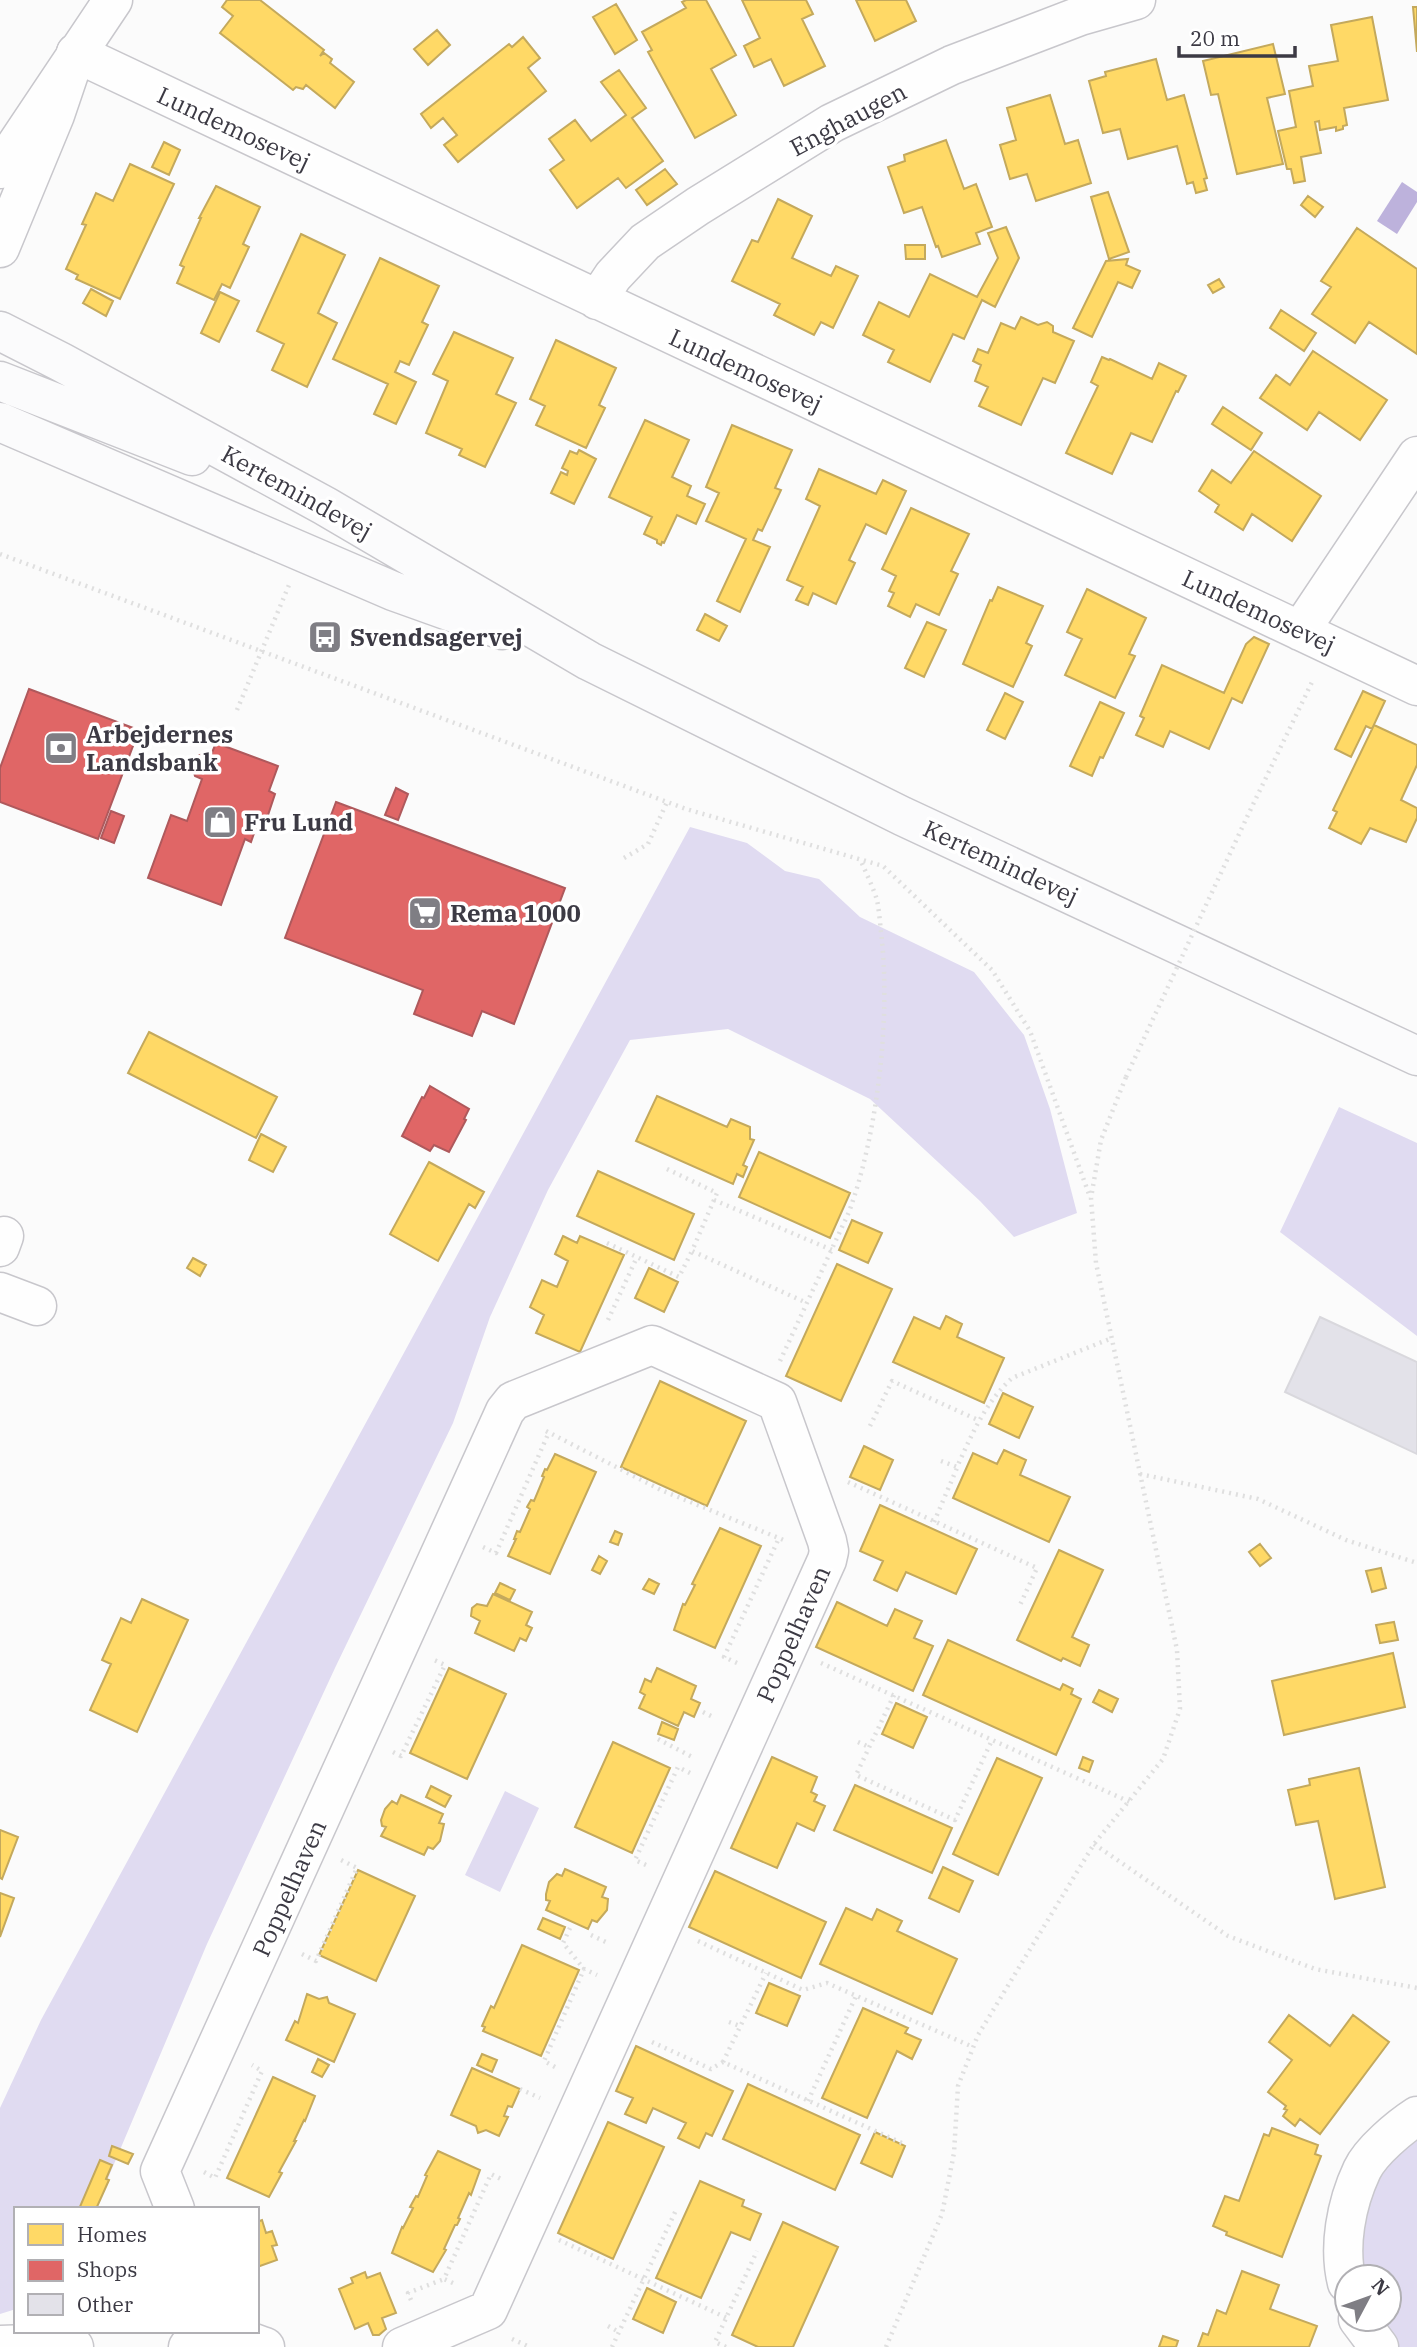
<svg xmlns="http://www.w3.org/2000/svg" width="1417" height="2347" font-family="'IBM Plex Serif',serif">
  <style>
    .green { fill: #e0dbf1 }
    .water { fill: #bdb2dc }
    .homes { fill: #ffd966; stroke: #c4a95c; stroke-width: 2 }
    .shops { fill: #e06666; stroke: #af595c; stroke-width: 2 }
    .building { fill: #e3e2e9; stroke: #d9d8dd; stroke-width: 2 }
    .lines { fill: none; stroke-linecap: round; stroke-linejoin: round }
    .minor-casing { stroke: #c8c7cc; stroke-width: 41 }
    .tertiary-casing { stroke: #c8c7cc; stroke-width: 41 }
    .secondary-casing { stroke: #c8c7cc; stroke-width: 41 }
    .path { stroke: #dfdfdf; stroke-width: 4.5; stroke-dasharray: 2 5; stroke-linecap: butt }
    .minor { stroke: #fefefe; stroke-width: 38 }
    .tertiary { stroke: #fefefe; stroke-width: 38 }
    .secondary { stroke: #fbfbfc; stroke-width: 38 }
    .path-bridge { stroke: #dfdfdf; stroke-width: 4.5; stroke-dasharray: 2 5; stroke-linecap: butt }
    .labels { text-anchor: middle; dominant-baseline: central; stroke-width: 7; stroke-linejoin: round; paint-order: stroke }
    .street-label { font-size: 24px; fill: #3c3a44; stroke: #fff }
    .poi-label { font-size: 24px; font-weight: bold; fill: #3c3a44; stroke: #fff; text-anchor: start }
  </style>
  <rect width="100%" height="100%" fill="#fbfbfb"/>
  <path class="green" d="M690 827 747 843 785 871 819 879 860 917 974 972 1024 1035 1050 1109 1077 1213 1014 1237 980 1201 870 1099 728 1029 630 1040 548 1190 490 1317 453 1423 335 1668 207 1944 95 2209H16V2309L0 2314V2108L41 2020Z
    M1339 1107 1417 1143V1336L1280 1232Z
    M505 1791 539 1808 500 1892 465 1875Z
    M1417 2133V2347H1393L1375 2319H1389V2277H1360L1361 2213 1382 2169Z"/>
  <path class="water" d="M1402 182 1417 192V202L1397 234 1377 221Z"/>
  <path class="homes" d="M227 0H260L324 50 320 56 324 53 332 59 330 63 354 82 335 108 306 85 303 89 296 87 293 90 220 33 233 16 222 7Z
    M686 0H706L736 55 711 69 736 115 695 138 648 52 652 50 642 32 686 8 682 2Z
    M742 0H806L813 14 802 19 825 66 784 86 771 59 754 67 744 46 760 38Z
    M856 0H906L916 21 875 41Z
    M616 4 637 40 615 54 593 17Z
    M1413 7H1417V52Z
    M1372 17 1388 100 1344 108 1347 125 1343 126V129L1336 131V127L1320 130 1319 121 1315 122 1321 153 1301 157 1305 181 1294 183 1291 169H1287L1278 131 1296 127 1289 91 1313 86 1309 66 1338 61 1331 25Z
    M437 30 450 45 428 65 414 49Z
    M523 37 540 58 528 68 546 91 458 162 444 145 457 135 443 118 431 128 421 114 509 44 512 47Z
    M1273 44 1285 94 1267 98 1283 164 1237 174 1218 94 1211 95 1203 61Z
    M1156 59 1167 100 1184 95 1207 178 1204 179 1207 190 1196 193 1193 182 1187 184 1177 146 1128 159 1120 129 1103 133 1089 81 1106 76 1105 72Z
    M619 70 646 108 632 118 663 161 626 188 618 178 577 208 550 170 564 160 549 139 575 120 591 141 626 115 601 82Z
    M1050 95 1065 144 1078 140 1091 183 1036 201 1027 174 1010 179 1000 145 1016 140 1007 108Z
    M946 140 964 189 976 184 992 227 976 233 980 244 942 257 938 246 936 247 922 207 904 213 888 167 905 161 904 155Z
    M164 142 180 150 169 175 152 167Z
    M130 164 174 184 120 299 76 279 78 275 66 269 86 225 82 224 96 193 113 201Z
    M665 169 677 184 647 205 636 190Z
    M216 186 260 207 243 244 249 247 230 288 222 284 214 300 177 283 184 267 180 265 201 218H199Z
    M1108 192 1129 252 1109 259 1091 197Z
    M1308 196 1323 207 1315 217 1301 205Z
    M778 199 812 216 792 258 831 276 836 266 858 276 833 328 821 322 814 335 774 315 780 304 732 281 752 240 758 242Z
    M1006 227 1019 258 995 307 982 300 964 339 953 334 930 382 888 362 894 350 863 335 879 302 909 317 930 274 977 297 998 258 988 233Z
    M1357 228 1417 269V354L1369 322 1355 343 1312 314 1331 287 1321 281Z
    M301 234 345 255 318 313 337 323 307 387 272 370 284 344 257 331Z
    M905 245H925V259H906Z
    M380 258 439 286 422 322 428 325 409 365 400 361 395 372 416 382 396 424 374 414 388 384 333 359Z
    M1128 259 1126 265 1140 271 1132 288 1118 282 1092 337 1073 328 1106 261Z
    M1219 279 1224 287 1213 293 1208 285Z
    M91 289 113 301 106 316 83 303Z
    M220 292 239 301 219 342 201 333Z
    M1281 310 1316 333 1304 351 1270 328Z
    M1021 317 1038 325 1047 322 1053 326V332L1074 341 1055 383 1043 378 1021 425 979 406 988 387 975 381 981 365 973 361 978 349 988 353 1001 323 1015 329Z
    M454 332 513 358 496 394 516 403 485 467 459 455 462 449 426 433 448 381 433 374Z
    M556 340 616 368 599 405 605 408 586 448 536 425 545 406 530 399Z
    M1313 351 1387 400 1360 440 1319 412 1307 430 1260 398 1276 375 1290 385Z
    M1102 357 1109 360 1110 359 1152 379 1159 363 1186 376 1178 392 1176 391 1152 442 1131 433 1112 474 1066 453 1098 386 1091 382Z
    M1223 407 1262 433 1251 450 1212 424Z
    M645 420 689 440 672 477 691 486 687 496 705 504 696 524 677 515 664 543 662 542 661 545 657 543V540L644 534 652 517 609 497Z
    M732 425 792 450 775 488 781 490 762 531 758 529 753 540 770 547 740 612 717 601 746 539 706 521 719 493 706 487Z
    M579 450 596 459 574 504 551 493 561 472 567 475 568 471 562 468 570 451 577 454Z
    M1254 451 1321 496 1292 541 1252 514 1243 530 1215 512 1219 505 1199 491 1212 470 1231 483Z
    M819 469 876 494 883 480 906 491 886 534 866 524 849 560 855 563 836 604 813 593 808 605 796 600 803 587 787 580 820 506 806 499Z
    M911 508 969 534 951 571 958 574 939 615 916 604 910 617 888 606 894 593 889 591 896 576 882 569Z
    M998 587 1043 606 1026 643 1032 646 1013 687 963 664 990 600 992 601Z
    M1087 589 1146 618 1129 654 1135 656 1115 698 1065 675 1082 639 1067 632Z
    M705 614 727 626 719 641 697 630Z
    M927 622 946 630 924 677 905 668Z
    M1254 637 1269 644 1242 703 1232 698 1209 749 1170 731 1163 747 1136 735 1144 718 1140 716 1162 665 1224 693 1246 644Z
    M1363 691 1385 701 1372 729 1366 726 1351 757 1335 749Z
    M1005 693 1023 702 1005 739 987 730Z
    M1100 702 1124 713 1103 758 1100 757 1092 776 1070 766Z
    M1374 725 1417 745V765L1401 800 1417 808V818L1406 842 1370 828 1361 844 1329 828 1337 812 1333 810Z
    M149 1032 277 1097 256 1138 128 1073Z
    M657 1096 727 1127 731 1119 750 1127V1139L754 1140 743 1165 747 1167 743 1177 737 1174 733 1184 636 1141Z
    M261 1134 286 1147 273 1172 249 1160Z
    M759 1152 850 1193 830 1238 739 1197Z
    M429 1162 484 1192 475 1208 469 1204 438 1261 390 1234Z
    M598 1171 694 1214 674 1260 577 1216Z
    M852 1220 882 1233 868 1263 839 1250Z
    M563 1236 577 1243 580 1236 624 1255 580 1352 536 1333 544 1315 530 1307 542 1280 557 1287 568 1261 555 1254Z
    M193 1258 206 1265 200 1276 187 1268Z
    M837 1264 892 1289 841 1401 786 1376Z
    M649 1268 678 1282 664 1312 635 1298Z
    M946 1316 962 1324 957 1337 1004 1358 984 1403 893 1362 914 1317 940 1329Z
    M660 1381 746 1421 707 1506 621 1467Z
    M1003 1393 1033 1407 1019 1438 989 1424Z
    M864 1446 893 1460 880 1490 850 1477Z
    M1004 1450 1026 1460 1020 1475 1070 1497 1049 1542 953 1498 973 1453 997 1464Z
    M555 1454 596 1472 550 1574 508 1556 516 1539H514L517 1531 520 1532 530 1509 527 1507 531 1500 534 1501 544 1477 542 1476 545 1469 547 1470Z
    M880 1505 977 1549 956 1594 906 1572 897 1591 874 1580 883 1561 860 1551Z
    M720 1528 761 1546 715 1648 674 1630 683 1604 685 1605 695 1585 692 1584Z
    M615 1531 622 1534 618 1545 610 1542Z
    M1260 1544 1271 1558 1260 1566 1249 1552Z
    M1059 1550 1103 1570 1072 1637 1089 1645 1080 1666 1063 1658 1061 1661 1017 1640Z
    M599 1556 607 1561 600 1574 592 1570Z
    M1381 1568 1386 1588 1372 1592 1366 1571Z
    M649 1579 659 1584 654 1594 643 1589Z
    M500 1583 515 1590 510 1600 495 1593Z
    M493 1594 532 1612 526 1625 532 1628 526 1641 520 1638 514 1651 475 1633 480 1621 471 1616 472 1608 477 1604 487 1606Z
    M142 1599 188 1620 137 1732 90 1710 111 1664 102 1660 121 1618 131 1623Z
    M837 1602 887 1626 895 1609 922 1621 914 1638 933 1646 913 1691 816 1647Z
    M1394 1622 1398 1640 1380 1643 1376 1625Z
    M948 1640 1060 1690 1063 1684 1073 1689 1071 1694 1081 1699 1056 1755 923 1695Z
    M1393 1653 1405 1707 1284 1735 1272 1681Z
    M449 1668 506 1694 467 1779 410 1753Z
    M657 1668 696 1686 691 1699 700 1703 694 1717 684 1712 678 1726 639 1708 645 1695 640 1692 645 1679 651 1682Z
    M1099 1690 1118 1699 1112 1712 1093 1702Z
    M896 1703 927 1717 913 1748 882 1734Z
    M662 1722 678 1729 674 1740 658 1734Z
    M613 1742 670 1768 632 1853 575 1827Z
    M772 1757 817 1777 811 1792 817 1795 814 1801 825 1806 814 1831 797 1823 777 1868 731 1848Z
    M1083 1757 1093 1761 1089 1772 1079 1768Z
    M997 1758 1042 1778 998 1875 953 1854Z
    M1359 1768 1385 1887 1335 1899 1318 1821 1296 1825 1288 1790 1310 1785 1309 1779Z
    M855 1785 952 1828 932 1873 834 1830Z
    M431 1786 451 1796 445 1807 426 1797Z
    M401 1795 443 1814 439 1823 444 1824 440 1841 433 1849 428 1847 424 1855 381 1836 386 1827 382 1826 381 1820 385 1809 392 1801 397 1804Z
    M0 1830 18 1837 2 1879 0 1878Z
    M943 1867 973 1881 959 1912 929 1898Z
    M565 1869 606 1887 602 1897 608 1899 607 1910 597 1922 592 1920 588 1929 546 1910 550 1901 546 1900V1894L549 1882 557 1874 562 1876Z
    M358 1870 415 1896 376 1981 319 1955Z
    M715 1871 826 1922 801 1978 689 1927Z
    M0 1893 14 1898 0 1937Z
    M846 1908 872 1920 877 1909 902 1921 897 1931 957 1959 932 2014 820 1964Z
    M543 1918 565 1927 560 1939 538 1929Z
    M522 1945 579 1970 541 2056 483 2031 485 2027 482 2026 491 2006 494 2008Z
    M769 1983 800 1996 787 2026 756 2013Z
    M307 1994 319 1999 327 1997 329 2003 355 2014 334 2062 286 2040 295 2021 298 2023Z
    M863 2008 908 2028 905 2033 921 2040 912 2059 897 2051 867 2118 822 2098Z
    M1289 2015 1330 2046 1353 2015 1389 2042 1320 2134 1300 2119 1295 2126 1283 2116 1287 2110 1284 2109 1286 2106 1268 2092 1292 2060 1269 2042Z
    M636 2046 733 2091 712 2136 706 2133 699 2148 678 2138 686 2123 653 2108 646 2123 625 2114 633 2098 616 2091Z
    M482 2054 497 2060 492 2072 477 2065Z
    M318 2059 329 2065 322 2077 312 2072Z
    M472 2068 520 2089 512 2107 508 2106 504 2116 508 2117 499 2136 486 2130 478 2133 476 2126 451 2115Z
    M273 2077 315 2096 305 2121 304 2120 294 2141H296L279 2172 282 2173 269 2197 227 2178Z
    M748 2084 860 2135 835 2190 723 2139Z
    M608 2122 664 2147 613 2259 558 2233Z
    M1272 2128 1318 2145 1315 2154 1321 2156 1282 2257 1226 2235 1227 2232 1213 2226 1225 2196 1239 2201 1264 2134 1269 2136Z
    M875 2132 905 2146 892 2177 861 2163Z
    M112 2146 133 2154 128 2164 109 2156Z
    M438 2151 480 2170 471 2195 469 2193 458 2218 460 2219 457 2225H455L444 2249 446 2250 433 2272 392 2253 402 2227 403 2228 413 2208 410 2207 416 2196 418 2197 427 2176 425 2175Z
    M100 2160 112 2165 106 2179 109 2180 96 2209H79Z
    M700 2181 744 2200 742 2206 761 2214 750 2240 731 2232 701 2298 656 2278Z
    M262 2220 266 2233 272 2231 277 2245 272 2246 277 2260 257 2267V2222Z
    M783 2222 838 2247 793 2347H758L732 2335Z
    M1242 2271 1279 2285 1270 2309 1317 2326 1309 2347H1198L1203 2333 1208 2335 1217 2310 1226 2314Z
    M365 2272 367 2278 380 2273 396 2313 382 2318 386 2329 379 2335H373L368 2323 355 2329 339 2289 353 2283 351 2278Z
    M647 2288 676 2302 663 2333 633 2319Z
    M1163 2336 1178 2341 1176 2347H1159Z"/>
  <path class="shops" d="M29 689 139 730 98 839 0 802V768Z
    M216 743 278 766 269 791 275 794 267 818 260 816 251 842 245 839 221 905 148 878 171 815 187 821 202 779 195 776 193 769 198 756 204 753 211 755Z
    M396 788 408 794 398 820 385 815Z
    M336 802 565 888 514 1024 482 1011 472 1036 414 1014 423 990 285 938Z
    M111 811 124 816 114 843 101 838Z
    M430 1086 469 1109 464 1119 466 1120 449 1152 434 1145 430 1151 402 1136 422 1097 424 1098Z"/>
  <path class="building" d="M1320 1317 1417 1362V1454L1285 1392Z"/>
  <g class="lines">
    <g class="minor-casing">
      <path id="minor" d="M76 53 1417 686
        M597 300 613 276 645 242 698 206 832 123 952 65 1080 16 1136 0
        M1300 631 1417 456
        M0 1247 4 1236
        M0 1292 37 1306
        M175 2209 160 2171 505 1411 513 1401 652 1345 777 1402 827 1541 829 1551 827 1560 488 2310 402 2347
        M1347 2283C1338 2247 1346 2204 1362 2170 1371 2151 1400 2127 1417 2116
        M1358 2319 1379 2347
        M0 2345 55 2343 74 2347
        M188 2347C213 2325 238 2338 265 2347"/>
    </g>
    <g class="tertiary-casing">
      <path id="tertiary" d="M0 169 113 0
        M0 248 55 115 76 53"/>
    </g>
    <g class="secondary-casing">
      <path id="secondary" d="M0 331 61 362 325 506 589 661 902 816 1417 1056
        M0 381 192 456
        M0 422 393 591 502 630"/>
    </g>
    <path class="path" d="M0 554 686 809 883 866 992 970 1030 1031 1090 1197
      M237 710 289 585
      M1247 817 1313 680
      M624 858 648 844 667 802
      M667 1169 717 1193 714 1200 832 1250
      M714 1200 692 1251 807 1303
      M607 1243 679 1277 692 1251
      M608 1320 637 1257
      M780 1361 849 1212C878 1132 891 1016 881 932 880 922 879 910 877 900 873 887 866 873 861 861
      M870 1426 892 1381 978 1420
      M546 1431 661 1490 786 1541
      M941 1461 957 1467C972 1434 985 1403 1012 1378L1112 1338
      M1140 1474 1258 1499 1346 1540 1417 1563
      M848 1482 1037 1568 1020 1605
      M934 1522 957 1468
      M483 1547 496 1553 549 1432
      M737 1663 724 1657 779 1538
      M821 1663 1130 1802
      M894 1695 856 1775 955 1820 992 1740
      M703 1712 713 1717
      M658 1739 694 1758
      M858 1742 869 1747
      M393 1752 401 1756 445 1665 432 1659
      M1094 1844 1228 1936 1315 1969 1417 1988
      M646 1865 635 1860 678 1767 690 1773
      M570 1928 563 1943 584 1969
      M591 1935 610 1944
      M698 1941 803 1990 827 1983 973 2047
      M302 1954 316 1961 357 1868 341 1860
      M729 2022 740 2026
      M652 2042 711 2069 723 2062 904 2144
      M723 2062 766 1973
      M555 2067 544 2061 584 1969 597 1975
      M520 2089 540 2098
      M808 2101 856 1996
      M204 2172 215 2178 262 2071 252 2065
      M559 2240 727 2318
      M453 2283 444 2279 491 2174 503 2180
      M411 2300 408 2293 444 2279
      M608 2326 619 2332
      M512 2339 530 2347
      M612 2347 677 2208
      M726 2347 715 2342 757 2251
      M886 2347 942 2214 954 2153 958 2086 978 2035 1094 1844 1163 1759 1180 1709 1177 1650 1096 1263 1091 1198 1101 1140 1126 1077"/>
    <use href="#minor" class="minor"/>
    <use href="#tertiary" class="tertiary"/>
    <use href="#secondary" class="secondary"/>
    <path class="path-bridge" d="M1126 1077 1247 817"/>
  </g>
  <defs>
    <g id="bus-square" transform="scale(1.75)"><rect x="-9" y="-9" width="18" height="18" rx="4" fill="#7f7e84" stroke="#fff"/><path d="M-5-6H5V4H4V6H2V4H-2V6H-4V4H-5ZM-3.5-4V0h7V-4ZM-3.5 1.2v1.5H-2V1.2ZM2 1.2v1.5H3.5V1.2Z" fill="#fff"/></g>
    <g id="bank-square" transform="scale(1.75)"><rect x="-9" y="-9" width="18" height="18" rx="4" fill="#7f7e84" stroke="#fff"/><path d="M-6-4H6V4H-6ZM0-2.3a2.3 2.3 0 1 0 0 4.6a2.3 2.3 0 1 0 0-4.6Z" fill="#fff"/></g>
    <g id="shop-square" transform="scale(1.75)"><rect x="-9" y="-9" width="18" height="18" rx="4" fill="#7f7e84" stroke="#fff"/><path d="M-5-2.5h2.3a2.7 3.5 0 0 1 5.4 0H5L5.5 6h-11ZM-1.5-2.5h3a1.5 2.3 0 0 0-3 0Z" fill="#fff"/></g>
    <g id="supermarket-square" transform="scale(1.75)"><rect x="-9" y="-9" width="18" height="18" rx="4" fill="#7f7e84" stroke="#fff"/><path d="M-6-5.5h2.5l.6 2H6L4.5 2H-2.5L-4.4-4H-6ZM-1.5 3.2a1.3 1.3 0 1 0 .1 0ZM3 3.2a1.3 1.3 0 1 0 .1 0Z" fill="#fff"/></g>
  </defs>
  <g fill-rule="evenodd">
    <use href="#bus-square" x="325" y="637"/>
    <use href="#bank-square" x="61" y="748"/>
    <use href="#shop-square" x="220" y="822"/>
    <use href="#supermarket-square" x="425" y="913"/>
  </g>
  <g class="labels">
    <g class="street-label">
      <text transform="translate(848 119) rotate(-28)">Enghaugen</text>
      <text transform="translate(234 128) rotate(25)">Lundemosevej</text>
      <text transform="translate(746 370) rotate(25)">Lundemosevej</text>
      <text transform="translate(297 492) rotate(29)">Kertemindevej</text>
      <text transform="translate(1259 611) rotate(25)">Lundemosevej</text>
      <text transform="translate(1001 862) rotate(25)">Kertemindevej</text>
      <text transform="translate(793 1634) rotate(-66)">Poppelhaven</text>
      <text transform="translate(289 1888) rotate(-66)">Poppelhaven</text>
    </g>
    <g class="poi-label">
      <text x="350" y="637">Svendsagervej</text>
      <text x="86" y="734">Arbejdernes<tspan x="86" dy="28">Landsbank</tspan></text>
      <text x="244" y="822">Fru Lund</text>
      <text x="450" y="913">Rema 1000</text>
    </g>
  </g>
  <rect x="14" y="2207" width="245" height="126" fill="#ffffff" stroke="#b1b0b4" stroke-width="2"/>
  <rect x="28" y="2224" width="35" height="21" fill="#ffd966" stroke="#b1b0b4" stroke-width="2"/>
  <text x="77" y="2242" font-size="21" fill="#3c3a44">Homes</text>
  <rect x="28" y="2260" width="35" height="21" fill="#e06666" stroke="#b1b0b4" stroke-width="2"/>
  <text x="77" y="2277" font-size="21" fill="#3c3a44">Shops</text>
  <rect x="28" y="2294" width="35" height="21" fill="#e3e2e9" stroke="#b1b0b4" stroke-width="2"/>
  <text x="77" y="2312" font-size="21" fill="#3c3a44">Other</text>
  <g transform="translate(1368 2298) rotate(49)"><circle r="33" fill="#ffffff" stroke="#b1b0b4" stroke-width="2"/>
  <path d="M0-5L12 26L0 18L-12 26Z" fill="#7f7e84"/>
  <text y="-10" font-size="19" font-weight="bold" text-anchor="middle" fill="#3c3a44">N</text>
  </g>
  <path d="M1179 46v10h116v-10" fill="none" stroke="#3c3a44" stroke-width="3.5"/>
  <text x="1190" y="46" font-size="21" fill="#3c3a44" stroke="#ffffff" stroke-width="5" paint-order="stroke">20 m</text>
</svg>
